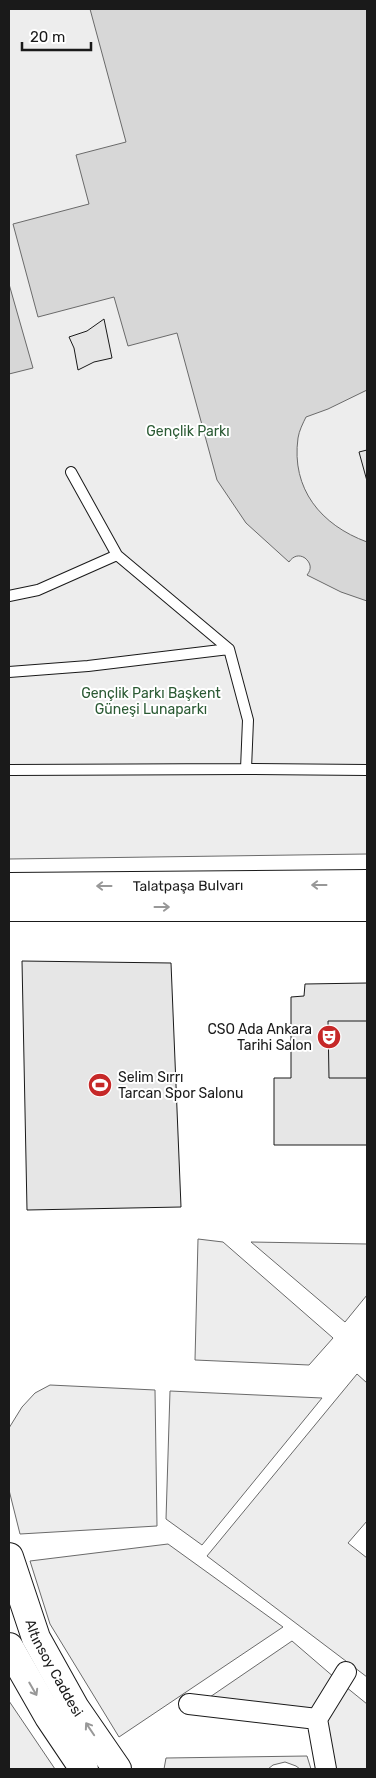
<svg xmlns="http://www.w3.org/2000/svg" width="376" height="1778" font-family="Rubik,sans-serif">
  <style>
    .built { fill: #ededed; stroke: #6a6a6a }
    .water { fill: #d7d7d7; stroke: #6a6a6a }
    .building { fill: #e6e6e6; stroke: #1a1a1a }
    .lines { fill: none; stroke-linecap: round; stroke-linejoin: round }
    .lane-casing { stroke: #1a1a1a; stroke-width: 12 }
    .street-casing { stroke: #1a1a1a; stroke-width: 22 }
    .secondary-casing { stroke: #1a1a1a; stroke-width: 30 }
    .primary-casing { stroke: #1a1a1a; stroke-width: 30 }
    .lane { stroke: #fff; stroke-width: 10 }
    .street { stroke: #fff; stroke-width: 20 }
    .secondary { stroke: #fff; stroke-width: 28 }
    .primary { stroke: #fff; stroke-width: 28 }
    .oneway { stroke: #989898 }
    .labels { text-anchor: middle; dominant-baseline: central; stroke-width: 4; stroke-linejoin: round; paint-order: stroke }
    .park-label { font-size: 14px; fill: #2b5a34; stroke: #fff }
    .street-label { font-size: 14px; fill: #1a1a1a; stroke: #fff }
    .poi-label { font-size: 14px; fill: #1a1a1a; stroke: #fff; text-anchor: end }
  </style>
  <rect width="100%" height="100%" fill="#fff"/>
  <path class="built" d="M9 9H367V854L9 859Z
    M198 1239 223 1242 333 1338 309 1365 195 1360Z
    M251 1242 367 1244V1295L345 1322Z
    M357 1374 367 1383V1521L348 1543 367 1558V1677L207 1556Z
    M50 1385 155 1390 157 1526 20 1534 9 1490V1428L22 1407 35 1393Z
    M170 1391 322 1398 202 1545 166 1519Z
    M168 1544 283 1627 119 1737 50 1624 30 1561Z
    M292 1641 335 1678 312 1710 207 1699Z
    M346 1687 367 1704V1769H333L323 1722Z
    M9 1701 55 1769H9Z
    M307 1756 311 1769H300L296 1766 285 1762 273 1765 268 1769H164L166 1758Z"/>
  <path class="water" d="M90 9H367V390L328 409 306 417C303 423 299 431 298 438 291 489 321 525 367 542V601L341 592 307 575C312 569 311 563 305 558 299 554 293 556 289 562L246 523 217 480 177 333 128 346 114 297 38 317 13 224 89 204 76 155 126 142Z
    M9 284 33 368 9 374Z"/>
  <path class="building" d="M104 319 112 358 94 362 78 370 74 348 69 337 87 331Z
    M367 450V481L359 452Z
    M22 961 171 963 181 1207 27 1210Z
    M367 983V1145H274V1078H291V997L304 996 305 984Z
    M328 1021H367V1078H329Z"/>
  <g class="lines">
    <g class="lane-casing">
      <path id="lane" d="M71 472 117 555 229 649 248 720 246 769
        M9 596 38 590 117 555
        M9 672 88 666 229 649
        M9 770 246 769 367 770"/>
    </g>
    <g class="street-casing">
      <path id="street" d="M189 1704 317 1719 346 1672
        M317 1719 326 1769"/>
    </g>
    <g class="secondary-casing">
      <g id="secondary">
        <path id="s1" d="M9 1557 36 1638 75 1708 117 1769"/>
        <path d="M9 1647 49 1717 84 1769"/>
      </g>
    </g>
    <g class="primary-casing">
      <g id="primary">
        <path id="s2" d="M9 887 367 884"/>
        <path d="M9 907H367"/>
      </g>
    </g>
    <use href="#lane" class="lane"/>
    <use href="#street" class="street"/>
    <use href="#secondary" class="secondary"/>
    <use href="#primary" class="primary"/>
  </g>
  <defs><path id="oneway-shaft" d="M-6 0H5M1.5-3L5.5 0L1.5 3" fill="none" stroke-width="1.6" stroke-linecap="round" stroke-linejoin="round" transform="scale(1.25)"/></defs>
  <g class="oneway">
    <use href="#oneway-shaft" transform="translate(319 885) rotate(180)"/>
    <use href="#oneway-shaft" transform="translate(104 886) rotate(180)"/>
    <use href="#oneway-shaft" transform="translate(162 907)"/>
    <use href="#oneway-shaft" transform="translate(33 1689) rotate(60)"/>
    <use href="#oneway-shaft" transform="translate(90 1729) rotate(-124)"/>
  </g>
  <defs>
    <g id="theatre-disc" transform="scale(1.25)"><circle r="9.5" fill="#c62828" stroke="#fff"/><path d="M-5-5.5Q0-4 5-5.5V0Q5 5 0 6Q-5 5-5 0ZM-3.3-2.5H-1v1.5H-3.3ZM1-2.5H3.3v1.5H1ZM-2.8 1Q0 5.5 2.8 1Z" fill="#fff"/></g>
    <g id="stadium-disc" transform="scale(1.25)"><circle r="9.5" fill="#c62828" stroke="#fff"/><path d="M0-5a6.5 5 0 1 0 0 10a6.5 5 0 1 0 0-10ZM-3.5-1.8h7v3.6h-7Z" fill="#fff"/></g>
  </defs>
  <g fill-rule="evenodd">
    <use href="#theatre-disc" x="329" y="1037"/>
    <use href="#stadium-disc" x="100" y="1085"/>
  </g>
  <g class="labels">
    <g class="park-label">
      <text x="188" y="431">Gençlik Parkı</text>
      <text x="151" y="693">Gençlik Parkı Başkent<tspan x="151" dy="16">Güneşi Lunaparkı</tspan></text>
    </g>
    <g class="street-label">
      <text stroke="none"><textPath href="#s2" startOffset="179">Talatpaşa Bulvarı</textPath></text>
      <text stroke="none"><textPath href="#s1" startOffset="120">Altınsoy Caddesi</textPath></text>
    </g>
    <g class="poi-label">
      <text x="312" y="1029">CSO Ada Ankara<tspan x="312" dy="16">Tarihi Salon</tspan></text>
      <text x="118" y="1077" text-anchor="start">Selim Sırrı<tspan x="118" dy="16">Tarcan Spor Salonu</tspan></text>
    </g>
  </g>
  <rect width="376" height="1778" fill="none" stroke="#1a1a1a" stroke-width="20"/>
  <path d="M22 42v8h69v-8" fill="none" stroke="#1a1a1a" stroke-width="2.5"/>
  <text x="30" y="42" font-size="15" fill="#1a1a1a" stroke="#ffffff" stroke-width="4" paint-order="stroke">20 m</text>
</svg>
